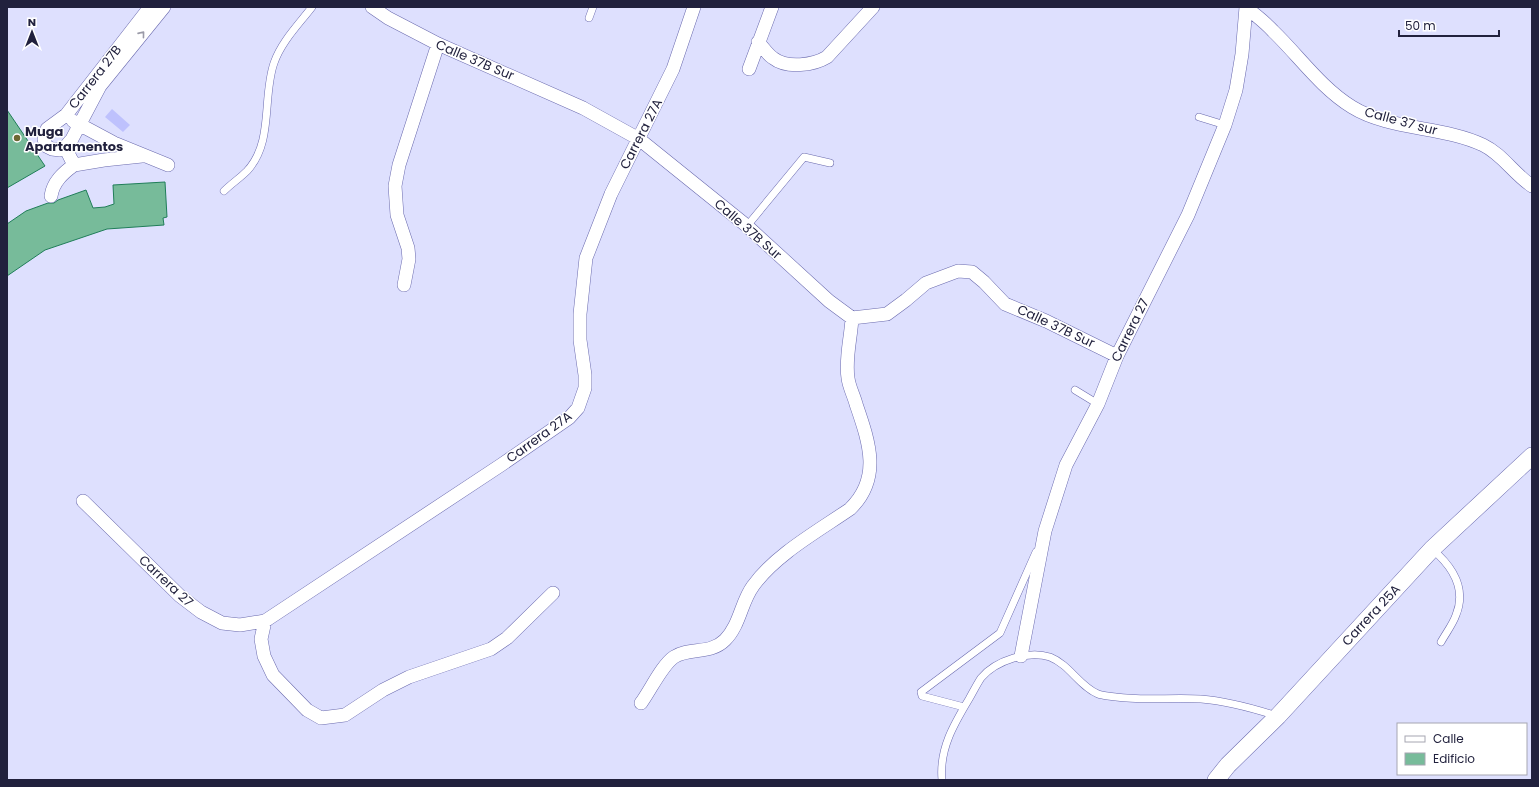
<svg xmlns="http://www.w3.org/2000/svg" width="1539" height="787" font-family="Poppins,sans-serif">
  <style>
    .water { fill: #bec1fd }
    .building { fill: #77bb9a; stroke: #207e59 }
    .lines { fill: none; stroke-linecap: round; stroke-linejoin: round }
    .service-casing { stroke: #6a6aae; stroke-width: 8 }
    .minor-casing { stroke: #6a6aae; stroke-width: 14 }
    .tertiary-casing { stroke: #6a6aae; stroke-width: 18 }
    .service { stroke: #fff; stroke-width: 7 }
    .minor { stroke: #fff; stroke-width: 13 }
    .tertiary { stroke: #fff; stroke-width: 17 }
    .oneway { stroke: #9b9ba8 }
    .poi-dot { fill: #6d6733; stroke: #fff; stroke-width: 1.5 }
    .labels { text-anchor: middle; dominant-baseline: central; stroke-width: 3; stroke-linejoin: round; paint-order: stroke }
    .street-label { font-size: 13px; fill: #21213d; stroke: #fff }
    .poi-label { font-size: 13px; font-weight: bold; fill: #21213d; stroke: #fff; text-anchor: start }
  </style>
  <rect width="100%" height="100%" fill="#dee0fe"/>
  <path class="water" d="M112 109 130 125 123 132 105 117Z"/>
  <path class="building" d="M7 110 45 166 7 188Z
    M165 182 167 217 163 218 164 225 107 229 45 250 7 276V224L26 211 48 203H54L58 200 86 190 93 208 105 207 114 204 113 185Z"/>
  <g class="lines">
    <g class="service-casing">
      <path id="service" d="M589 18 593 7
        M1199 117 1225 125
        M224 191C231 184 240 178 247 171 274 142 262 97 274 63 281 42 299 24 312 7
        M747 226 804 157 830 163
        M1075 390 1098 404
        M1432 549C1452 566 1467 588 1456 615 1453 624 1446 633 1441 642
        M964 707 922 696 921 692 1000 633 1036 552
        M942 780C939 749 954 724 969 699 973 692 977 684 981 678 996 660 1029 650 1050 657 1070 665 1079 686 1098 694 1103 696 1111 696 1116 697 1144 701 1173 697 1201 699 1227 701 1252 708 1277 716"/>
    </g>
    <g class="minor-casing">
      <path id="minor" d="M150 7 66 115 47 129 44 139 46 146 52 149 60 150 65 147 72 139 100 86 164 7
        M372 7 388 18 438 44 583 108 639 139 747 226 829 301 852 318 887 314 906 300 926 283 958 271 972 272 984 282 1005 304 1046 321 1117 356
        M1246 7C1255 15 1265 22 1273 31 1299 56 1321 88 1352 107 1389 130 1443 126 1483 145 1502 154 1514 174 1532 186
        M758 42C763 47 767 54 773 58 787 69 814 65 827 57L873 7
        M749 69 772 7
        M73 121 114 143 168 165
        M74 165 104 160 142 156
        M51 196C53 182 63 173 74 165L65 147
        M404 285 409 259 408 248 397 215 395 186 399 165 438 44
        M83 501 180 596 201 612 222 623 240 625 265 621 501 465 569 418 578 408 585 388V375L580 340V314L586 258 611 194 673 69 694 7
        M265 621 261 639 264 656 273 675 307 710 321 718 345 715 383 690 409 677 491 649 507 638 553 593
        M1021 656 1045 531 1066 465 1098 404 1117 356 1188 215 1225 125 1236 90 1242 54 1246 7
        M641 703C650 691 662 665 674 657 689 647 710 655 725 640 740 625 741 602 753 586 775 555 818 531 850 509 882 478 869 442 856 404 854 396 849 387 848 378 845 358 851 338 852 318"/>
    </g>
    <g class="tertiary-casing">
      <path id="tertiary" d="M1216 780 1228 765 1278 716 1432 549 1532 456"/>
    </g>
    <use href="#service" class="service"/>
    <use href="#minor" class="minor"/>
    <use href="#tertiary" class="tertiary"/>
  </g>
  <defs><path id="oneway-chevron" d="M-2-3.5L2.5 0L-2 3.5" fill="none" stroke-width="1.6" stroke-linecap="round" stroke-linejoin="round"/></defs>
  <use class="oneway" href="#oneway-chevron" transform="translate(142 34) rotate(-51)"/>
  <circle class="poi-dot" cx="17" cy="138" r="4"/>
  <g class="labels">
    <g class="street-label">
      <text transform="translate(475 60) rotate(23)">Calle 37B Sur</text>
      <text transform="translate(95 77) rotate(-52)">Carrera 27B</text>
      <text transform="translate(1401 121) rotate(15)">Calle 37 sur</text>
      <text transform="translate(641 134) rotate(-63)">Carrera 27A</text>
      <text transform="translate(748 229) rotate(41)">Calle 37B Sur</text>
      <text transform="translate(1056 326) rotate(25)">Calle 37B Sur</text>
      <text transform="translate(1130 330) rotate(-64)">Carrera 27</text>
      <text transform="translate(539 437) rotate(-36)">Carrera 27A</text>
      <text transform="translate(166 581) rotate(43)">Carrera 27</text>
      <text transform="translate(1371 615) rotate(-47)">Carrera 25A</text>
    </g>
    <g class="poi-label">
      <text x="25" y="131">Muga<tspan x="25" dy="15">Apartamentos</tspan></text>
    </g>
  </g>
  <rect width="1539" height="787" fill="none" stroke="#21213d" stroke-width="16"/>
  <rect x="1397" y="723" width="130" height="52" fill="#ffffff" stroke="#a6a6b1"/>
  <rect x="1405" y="736" width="20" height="6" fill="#ffffff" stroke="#a6a6b1"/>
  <text x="1433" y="743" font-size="12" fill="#21213d">Calle</text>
  <rect x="1405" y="753" width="20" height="12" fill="#77bb9a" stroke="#a6a6b1"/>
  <text x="1433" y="763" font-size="12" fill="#21213d">Edificio</text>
  <g transform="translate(32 32)" stroke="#ffffff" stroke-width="3" paint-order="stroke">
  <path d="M0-3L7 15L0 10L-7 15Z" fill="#21213d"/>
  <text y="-6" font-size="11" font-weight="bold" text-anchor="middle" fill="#21213d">N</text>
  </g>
  <path d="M1399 30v6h100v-6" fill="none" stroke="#21213d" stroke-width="2"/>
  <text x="1405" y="30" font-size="12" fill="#21213d" stroke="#ffffff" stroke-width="3" paint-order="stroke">50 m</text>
</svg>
